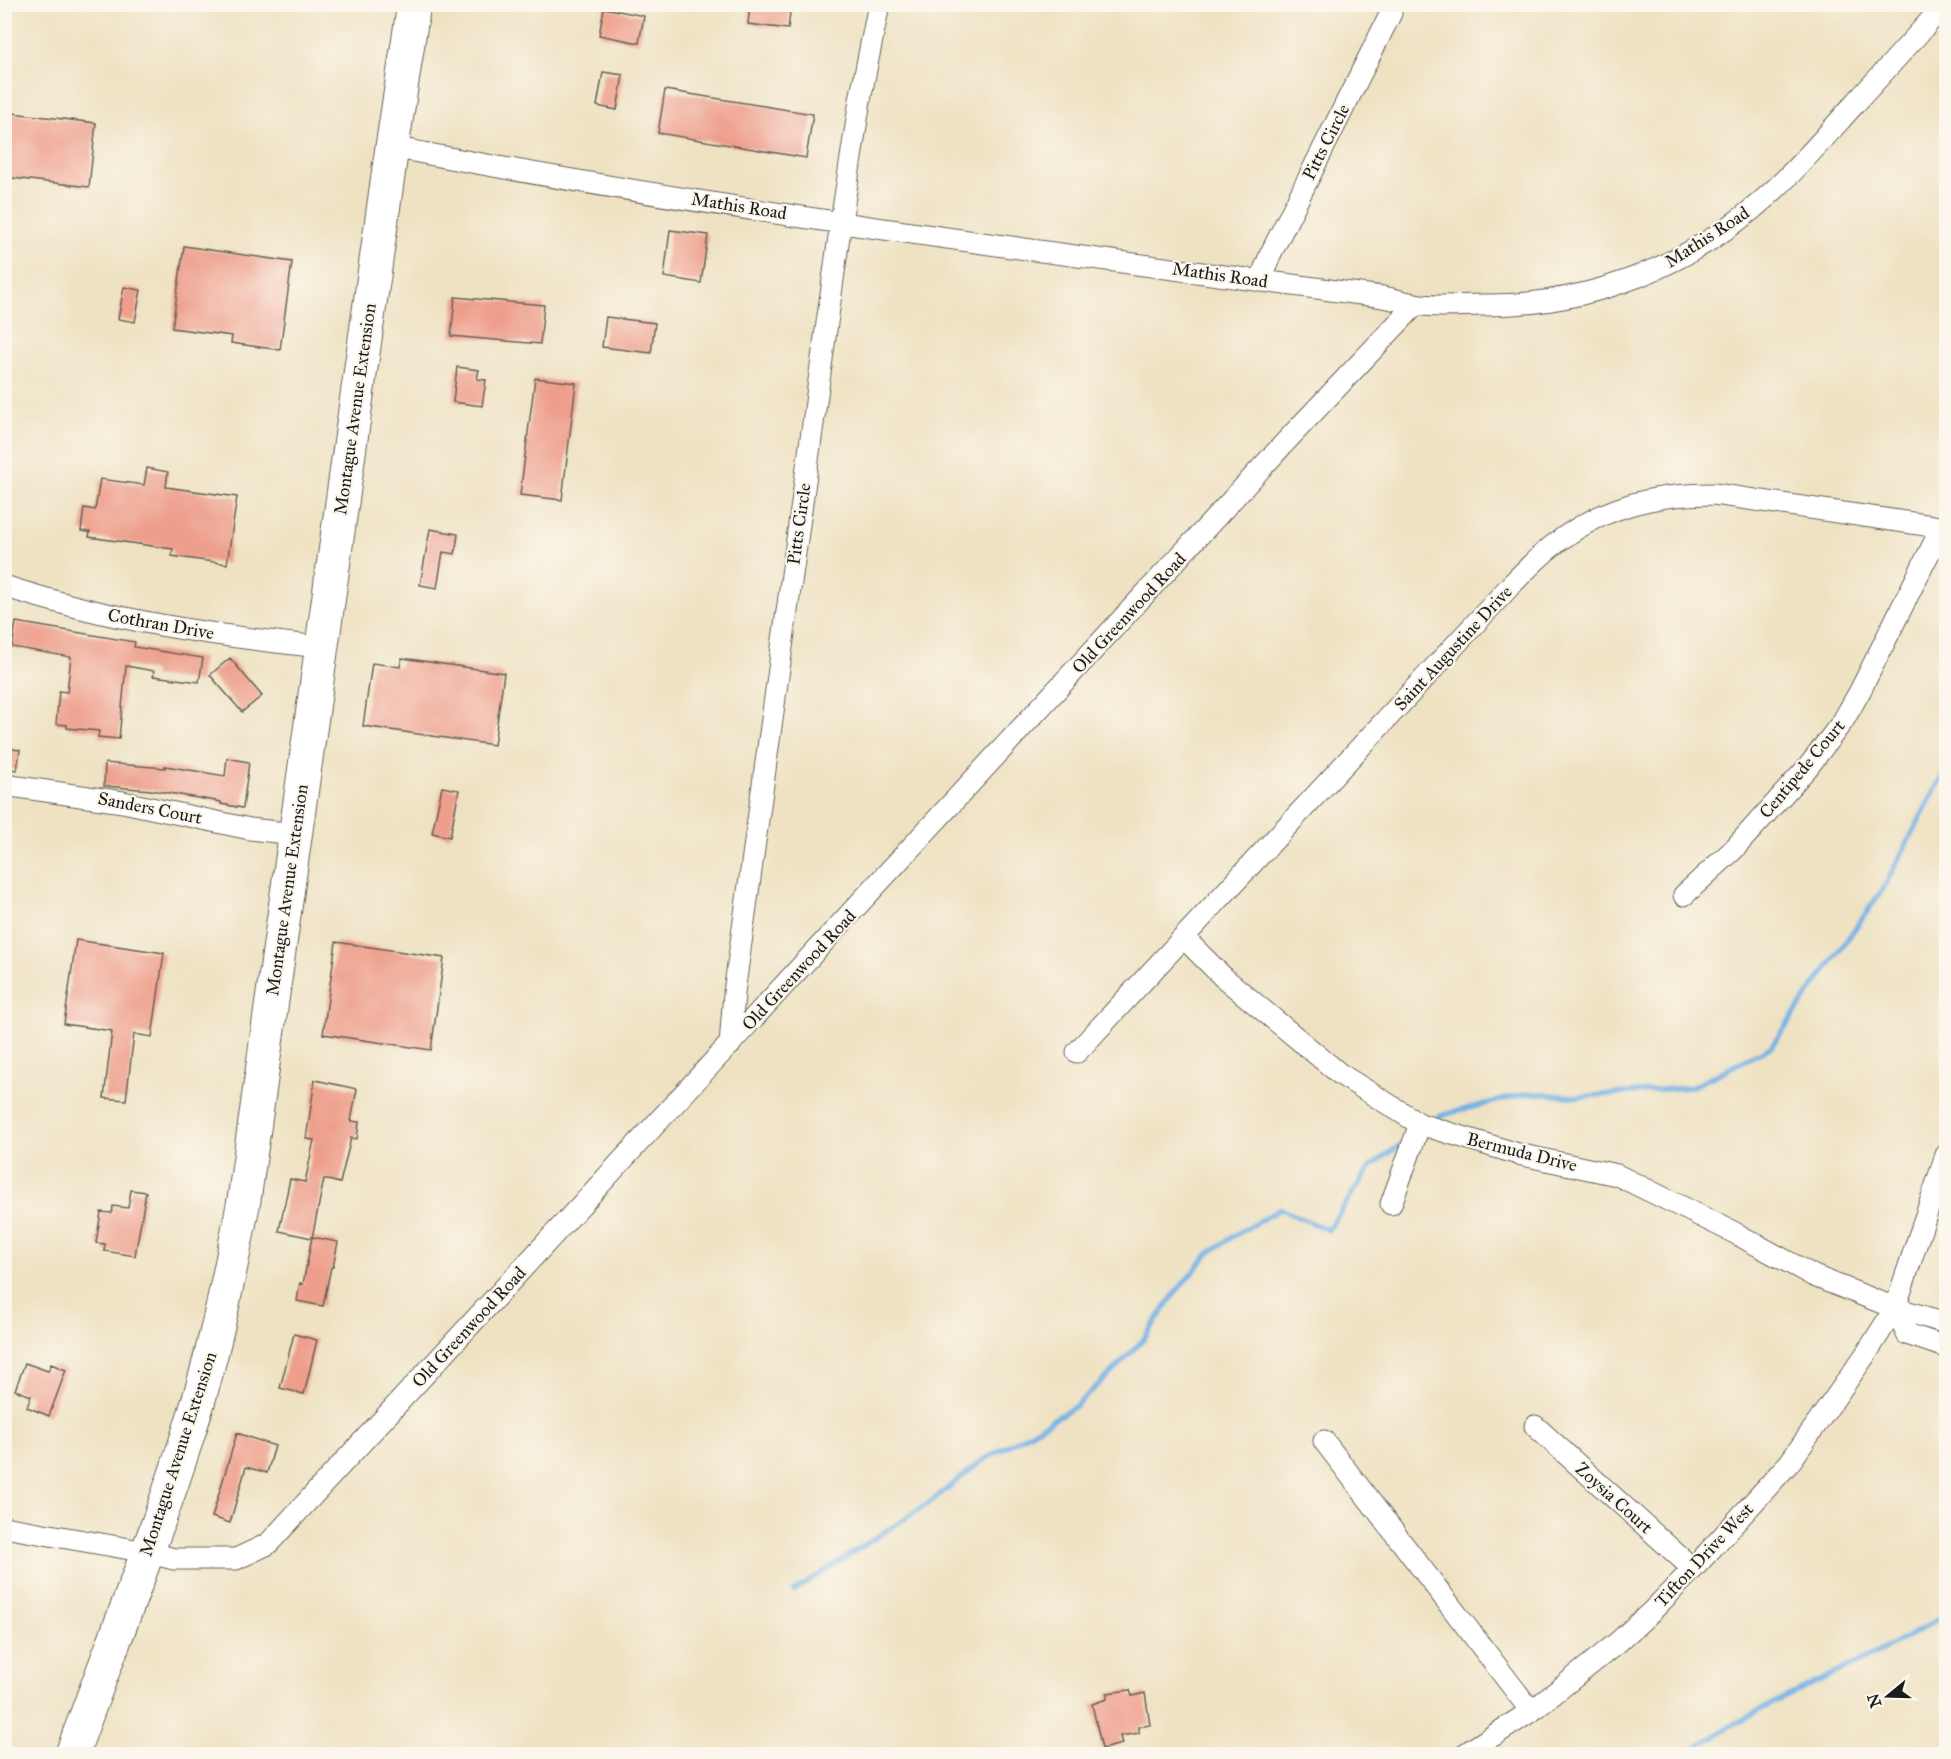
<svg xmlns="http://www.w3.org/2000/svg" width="1951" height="1759" font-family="'IM FELL Great Primer',serif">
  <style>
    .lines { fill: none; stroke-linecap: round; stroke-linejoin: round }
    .stream { stroke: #71b1e5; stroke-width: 5 }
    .building { fill: #ee9f8c }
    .minor-casing { stroke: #666156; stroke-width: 23 }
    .trunk-casing { stroke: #666156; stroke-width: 35 }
    .minor { stroke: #fff; stroke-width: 21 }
    .trunk { stroke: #fff; stroke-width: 33 }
    .labels { text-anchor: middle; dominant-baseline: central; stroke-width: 4.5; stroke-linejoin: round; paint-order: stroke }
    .street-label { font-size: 18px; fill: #1c1c1c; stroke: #fbf7ec }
  </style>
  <rect width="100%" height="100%" fill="#fbf7ec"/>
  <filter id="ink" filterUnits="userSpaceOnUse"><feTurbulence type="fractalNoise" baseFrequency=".0167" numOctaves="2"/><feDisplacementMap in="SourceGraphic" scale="12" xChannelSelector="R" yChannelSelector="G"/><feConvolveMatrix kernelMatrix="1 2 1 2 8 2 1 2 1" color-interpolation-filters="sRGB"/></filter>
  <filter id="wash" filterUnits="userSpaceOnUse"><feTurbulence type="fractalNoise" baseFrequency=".008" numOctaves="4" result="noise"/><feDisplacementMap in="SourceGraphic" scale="24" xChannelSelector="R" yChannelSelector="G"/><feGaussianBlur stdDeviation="1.35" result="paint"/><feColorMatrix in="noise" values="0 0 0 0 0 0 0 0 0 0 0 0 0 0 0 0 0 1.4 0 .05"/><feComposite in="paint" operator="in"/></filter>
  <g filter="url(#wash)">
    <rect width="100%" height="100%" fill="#efe2c3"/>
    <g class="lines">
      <path class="stream" d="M1435 1120 1442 1115 1529 1093 1578 1097 1692 1087 1771 1047 1883 889 1946 769
        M794 1591 929 1503 982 1461 1074 1407 1109 1375 1143 1340 1176 1292 1209 1253 1237 1234 1280 1209 1328 1230 1371 1166 1399 1146
        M1687 1754C1767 1697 1864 1667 1946 1614"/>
    </g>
    <g id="blocks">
      <path class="building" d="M750 4H791L788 29 748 24Z
        M604 8 644 16 639 43 599 35Z
        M603 72 623 75 617 110 597 106Z
        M665 90 813 114 806 158 658 133Z
        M4 112 96 123 89 187 4 177Z
        M670 230 708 235 701 283 664 277Z
        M184 246 292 262 280 350 231 343 232 336 172 328Z
        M124 287 141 290 135 322 118 319Z
        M455 297 544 305 540 344 451 336Z
        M606 317 655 323 651 353 602 347Z
        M457 367 479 370 477 379 486 380 482 406 453 402Z
        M535 378 576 383 562 500 520 495Z
        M147 468 168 472 166 487 237 497 227 564 172 556 173 549 89 537 90 532 81 531 84 508 95 510 100 479 144 485Z
        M430 529 458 534 455 554 443 552 437 588 420 585Z
        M16 622 135 642 134 647 203 658 199 682 153 676 154 671 126 666 119 739 98 737 99 731 67 728V725L56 724 59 691 67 692 71 657 12 647Z
        M230 658 262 696 242 712 210 675Z
        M402 658 504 673 494 745 363 726 372 663 400 667Z
        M4 748 20 750 17 770 4 768Z
        M227 758 249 762 243 808 221 804V802L151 790 104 786 105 763 165 768V766L225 776Z
        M442 787 459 790 450 837 432 833Z
        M76 940 164 953 152 1037 134 1034 126 1100 104 1098 112 1031 64 1024Z
        M336 942 444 958 431 1050 323 1034Z
        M315 1080 357 1089 351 1121 359 1122 357 1139 351 1138 340 1183 324 1179 312 1238 279 1231 290 1179 305 1182 314 1140 306 1139Z
        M131 1190 146 1192 135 1256 104 1251 105 1244 96 1243 101 1212 112 1213 113 1206 128 1208Z
        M312 1237 338 1242 333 1267H331L323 1306 297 1301 300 1283 303 1284Z
        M294 1334 317 1340 304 1394 280 1388Z
        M25 1363 48 1371 51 1364 66 1370 49 1416 27 1407 31 1396 15 1390Z
        M237 1433 275 1446 267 1473 246 1467 230 1523 212 1517Z
        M1130 1690 1132 1696 1145 1693 1150 1725 1139 1727V1733L1120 1736 1122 1744 1102 1749 1092 1704 1107 1699V1693Z"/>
    </g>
  </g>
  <g filter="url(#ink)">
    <use href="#blocks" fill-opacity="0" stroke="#666156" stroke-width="1.5"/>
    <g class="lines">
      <g class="minor-casing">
        <path id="minor" d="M392 147C720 211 1052 253 1383 297 1394 299 1404 302 1414 304 1436 308 1461 305 1483 305 1591 306 1693 265 1772 192 1800 166 1825 137 1850 109 1882 74 1914 39 1945 4
          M1260 281 1270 255 1391 13 1392 4
          M4 586C108 620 214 636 322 647
          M4 785 123 802 250 829 295 834
          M1684 895 1733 850 1808 767 1843 721 1860 691 1942 527
          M1184 938 1223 977 1340 1074 1420 1124 1518 1154 1617 1175 1733 1232 1814 1276 1895 1308 1946 1323
          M730 1045 734 993 841 222 860 100 879 4
          M1077 1052 1511 585C1524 572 1537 558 1551 547 1601 507 1652 494 1714 494L1946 528
          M1391 1204 1420 1124
          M1895 1308 1907 1334 1946 1347
          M1535 1426 1693 1569
          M1324 1441 1531 1711
          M4 1527 147 1552 174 1559H236L268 1544 1290 437 1416 304
          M1465 1754 1536 1708 1617 1643 1651 1612 1693 1569 1790 1462 1868 1351 1895 1308 1946 1155"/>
      </g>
      <g class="trunk-casing">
        <path id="trunk" d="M72 1754C115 1636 163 1520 199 1399 218 1334 231 1267 244 1200L392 147 414 4"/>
      </g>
      <use href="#minor" class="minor"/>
      <use href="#trunk" class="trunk"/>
    </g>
  </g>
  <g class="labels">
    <g class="street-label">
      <text transform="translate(1326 142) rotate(-63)">Pitts Circle</text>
      <text transform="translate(739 206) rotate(9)">Mathis Road</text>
      <text transform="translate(1707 237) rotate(-33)">Mathis Road</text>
      <text transform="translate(1220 275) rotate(8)">Mathis Road</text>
      <text transform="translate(355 409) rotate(-82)">Montague Avenue Extension</text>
      <text transform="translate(799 524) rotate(-82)">Pitts Circle</text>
      <text transform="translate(1129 613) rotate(-47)">Old Greenwood Road</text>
      <text transform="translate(161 624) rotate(10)">Cothran Drive</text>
      <text transform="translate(1453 648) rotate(-47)">Saint Augustine Drive</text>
      <text transform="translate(1802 769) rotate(-50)">Centipede Court</text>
      <text transform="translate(150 808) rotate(11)">Sanders Court</text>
      <text transform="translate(287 890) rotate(-82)">Montague Avenue Extension</text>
      <text transform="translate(799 970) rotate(-47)">Old Greenwood Road</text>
      <text transform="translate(1522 1152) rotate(14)">Bermuda Drive</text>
      <text transform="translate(469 1327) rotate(-47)">Old Greenwood Road</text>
      <text transform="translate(178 1454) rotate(-72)">Montague Avenue Extension</text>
      <text transform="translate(1614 1498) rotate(42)">Zoysia Court</text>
      <text transform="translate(1704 1555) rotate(-47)">Tifton Drive West</text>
    </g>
  </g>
  <rect width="1951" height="1759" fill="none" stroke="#fbf7ec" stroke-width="24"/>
  <g transform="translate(1888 1696) rotate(251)" stroke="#fbf7ec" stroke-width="4.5" paint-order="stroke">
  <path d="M0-4.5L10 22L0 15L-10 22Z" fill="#1c1c1c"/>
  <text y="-9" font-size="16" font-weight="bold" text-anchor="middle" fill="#1c1c1c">N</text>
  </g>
</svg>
